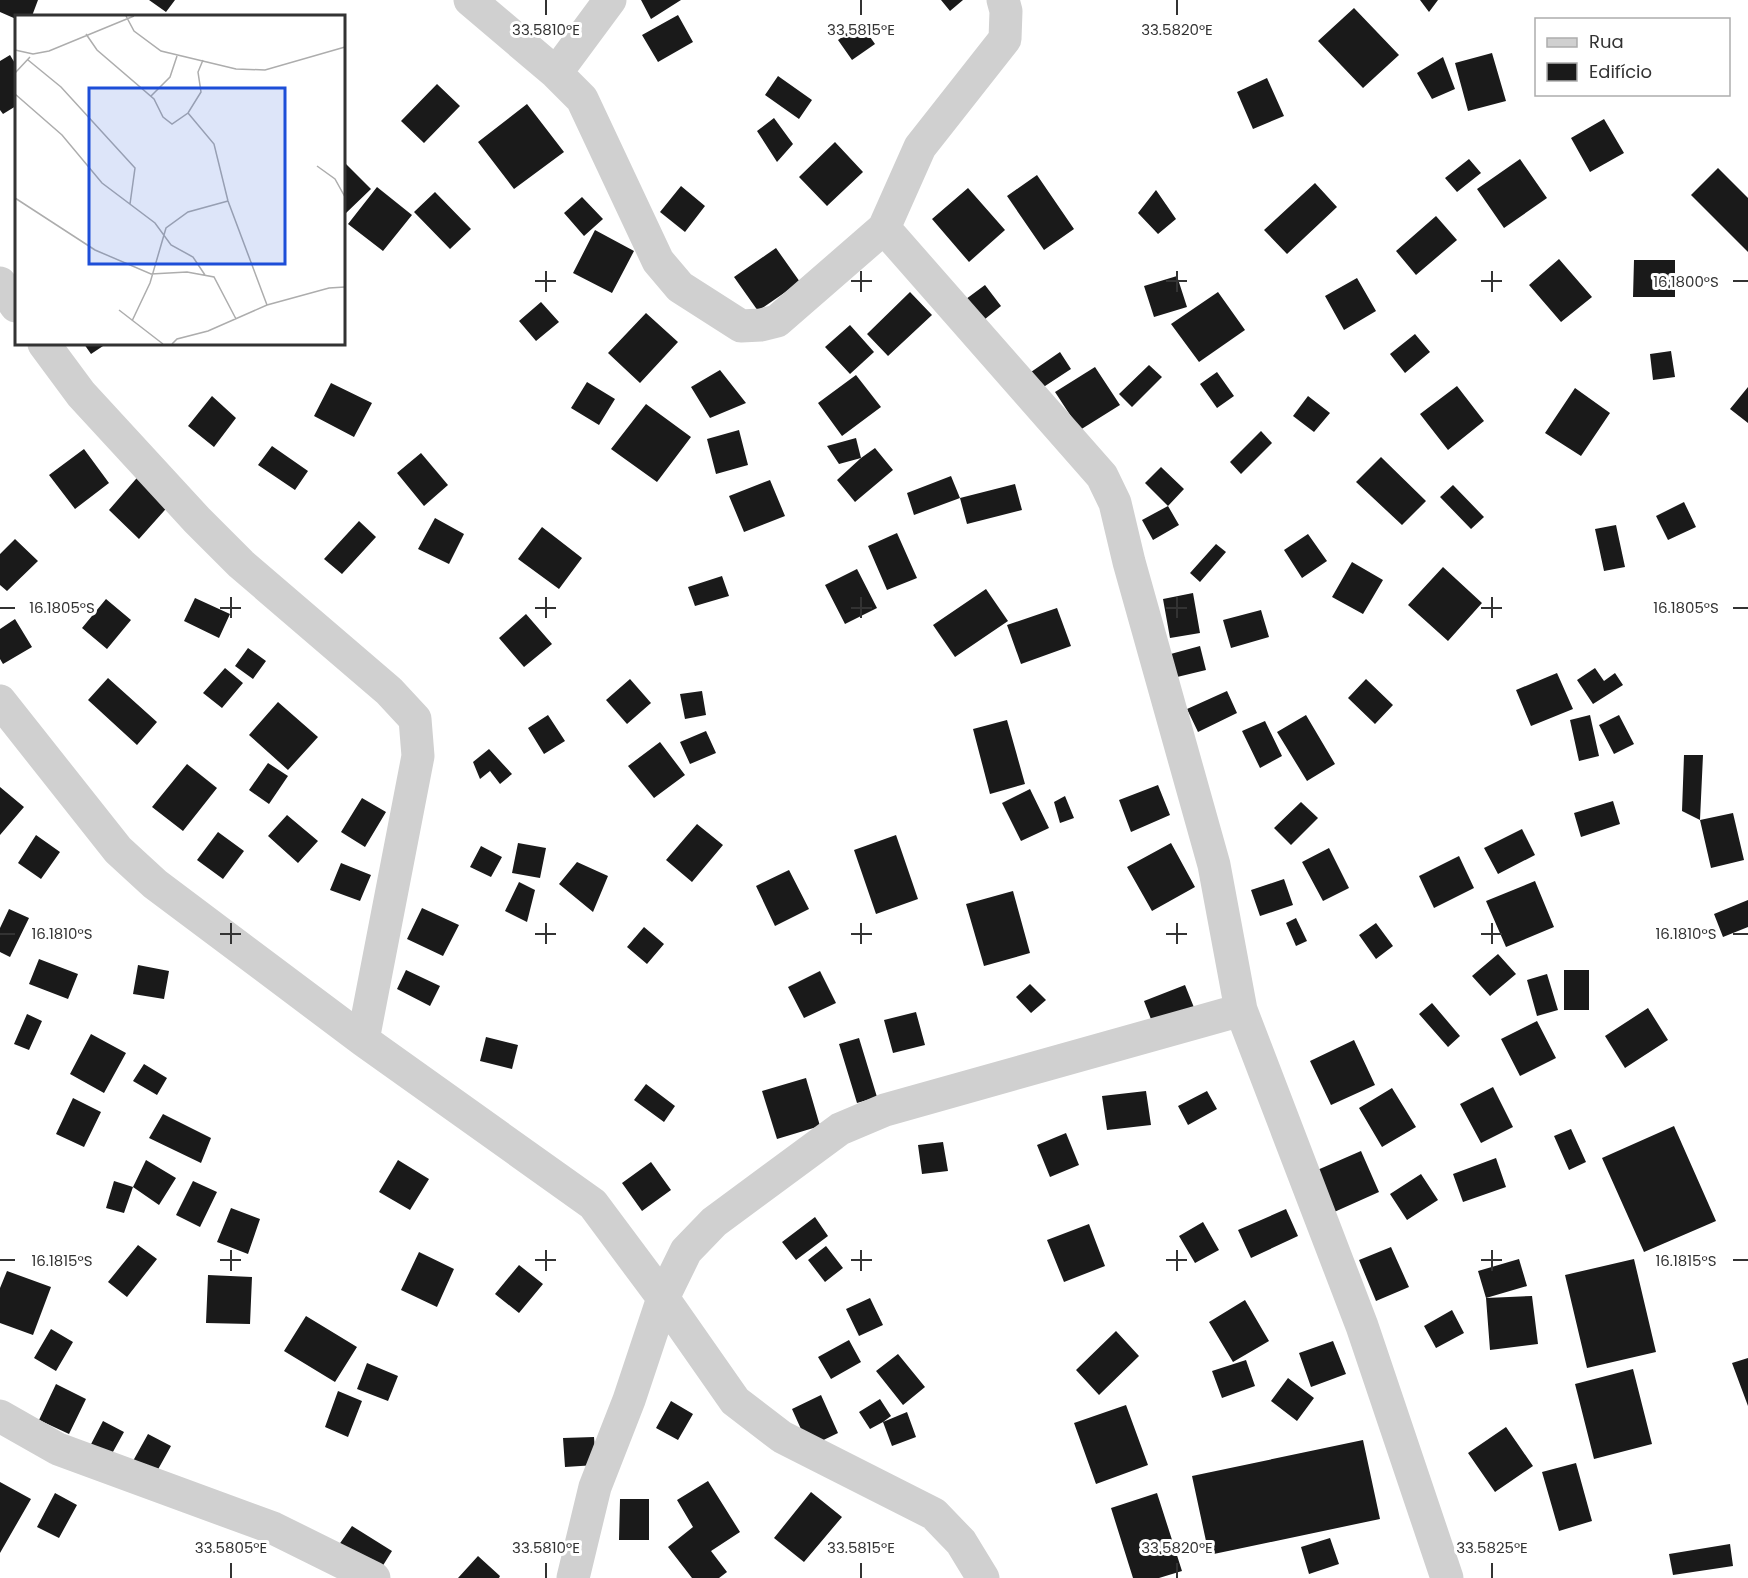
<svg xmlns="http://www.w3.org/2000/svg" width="1748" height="1578" font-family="Poppins,sans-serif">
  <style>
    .building { fill: #1a1a1a }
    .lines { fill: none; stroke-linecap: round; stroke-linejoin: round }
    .street { stroke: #d0d0d0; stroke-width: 33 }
    .ticks { fill: none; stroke: #333; stroke-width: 2 }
    .inset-road { fill: none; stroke: #adadad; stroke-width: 1.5 }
    .view { fill: #1d4ed8; fill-opacity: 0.15; stroke: #1d4ed8; stroke-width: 3 }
    .inset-edge { fill: none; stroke: #333; stroke-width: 3 }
    .ticks-label { font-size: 15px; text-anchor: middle; fill: #333; stroke: #fff; stroke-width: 6; stroke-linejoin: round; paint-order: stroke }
  </style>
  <rect width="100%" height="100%" fill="#fff"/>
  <path class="building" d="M0 0H38L32 16H16V19L0 12Z
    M149 0H175L166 12Z
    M641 0H681L651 19Z
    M941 0H963L950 11Z
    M1420 0H1438L1429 12Z
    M1354 8 1399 55 1363 88 1318 41Z
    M678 15 693 42 658 62 642 35Z
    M861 24 875 44 852 60 838 40Z
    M1492 53 1506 101 1468 111 1455 63Z
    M10 55 16 65V106L3 114 0 110V61Z
    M1443 57 1455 89 1432 99 1417 73Z
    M778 76 812 100 799 119 765 95Z
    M1267 78 1284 116 1253 129 1237 92Z
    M437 84 460 106 424 143 401 121Z
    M527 104 564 152 514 189 478 142Z
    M774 118 793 144 777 162 757 131Z
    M1604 119 1624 153 1590 172 1571 138Z
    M835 142 863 172 827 206 799 177Z
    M1469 159 1481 173 1457 192 1445 178Z
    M1520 159 1547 198 1504 228 1477 189Z
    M344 162 371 189 345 214 344 212Z
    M1718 168 1748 198V252L1691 195Z
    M1037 175 1074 229 1044 250 1007 196Z
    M1315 183 1337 207 1287 254 1264 230Z
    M681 186 705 206 685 232 660 212Z
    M377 187 412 215 383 251 348 224Z
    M968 188 1005 230 969 262 932 219Z
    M1156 190 1176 219 1158 234 1138 213Z
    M435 192 471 229 450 249 414 212Z
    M582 197 603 219 584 236 564 213Z
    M1436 216 1457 240 1416 275 1396 251Z
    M595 230 634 251 612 293 573 273Z
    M776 248 800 282 758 311 734 277Z
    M1559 259 1592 297 1561 322 1529 285Z
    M1634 260H1675V297H1633Z
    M1177 276 1187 307 1154 317 1144 286Z
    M1357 278 1376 311 1344 330 1325 296Z
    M985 285 1001 306 979 324 962 302Z
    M910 292 932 315 888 356 867 334Z
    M1218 292 1245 330 1199 362 1171 324Z
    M541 302 559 322 536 341 519 321Z
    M646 313 678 342 640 383 608 353Z
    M850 325 874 352 850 374 825 347Z
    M1415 334 1430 352 1405 373 1390 354Z
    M84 344H106L91 354Z
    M1671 351 1675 377 1653 380 1650 354Z
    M1060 352 1071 369 1042 388 1031 372Z
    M1149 365 1162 377 1132 407 1119 394Z
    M1095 367 1120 405 1080 430 1055 392Z
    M720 370 746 403 710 418 691 387Z
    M1217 372 1234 396 1217 408 1200 384Z
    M856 375 881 407 842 436 818 403Z
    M587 382 615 399 599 425 571 408Z
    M331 383 372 403 354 437 314 416Z
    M1457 386 1484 421 1448 450 1420 414Z
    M1748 387V423L1730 409Z
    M1575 388 1610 413 1581 456 1545 433Z
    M212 396 236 418 214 447 188 426Z
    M1308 396 1330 413 1314 432 1293 416Z
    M646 404 691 437 657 482 611 449Z
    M739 430 748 465 716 474 707 439Z
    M1261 431 1272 443 1241 474 1230 462Z
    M856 438 861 458 875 448 893 470 855 502 837 480 861 458 839 464 827 446Z
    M272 446 308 471 295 490 258 465Z
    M84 449 109 483 75 509 49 475Z
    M421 453 448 485 424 506 397 473Z
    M1381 457 1426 501 1402 525 1356 482Z
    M1161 467 1184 489 1168 506 1145 483Z
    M142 472 172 502 139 539 109 510Z
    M951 476 960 498 914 515 907 493Z
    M770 480 785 516 744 532 729 496Z
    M1015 484 1022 510 967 524 960 498Z
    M1453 485 1484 517 1471 529 1440 497Z
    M1684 502 1696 527 1668 540 1656 516Z
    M1168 506 1179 525 1153 540 1142 520Z
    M435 518 464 534 449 564 418 549Z
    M359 521 376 537 342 574 324 559Z
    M1616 525 1625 567 1604 571 1595 529Z
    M542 527 582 558 559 589 518 559Z
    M897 533 917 578 887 590 868 546Z
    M1308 534 1327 561 1302 578 1284 550Z
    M15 539 38 561 7 591 0 585V554Z
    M1216 544 1226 552 1200 582 1190 573Z
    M1352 562 1383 580 1363 614 1332 597Z
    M1443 567 1482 603 1448 641 1408 605Z
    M857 569 877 608 845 624 825 585Z
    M722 576 729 596 695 606 688 587Z
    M986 589 1008 621 955 657 933 625Z
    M1193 593 1200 633 1170 638 1163 599Z
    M195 598 230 614 219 638 184 621Z
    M106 599 131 620 107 649 82 628Z
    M1057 608 1071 646 1021 664 1007 625Z
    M1261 610 1269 637 1231 648 1223 620Z
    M526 614 552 644 524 667 499 638Z
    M15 619 32 647 3 664 0 659V629Z
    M1200 646 1206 670 1173 678 1167 655Z
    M248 648 266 661 253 679 235 666Z
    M225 668 243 683 222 708 203 693Z
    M1595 668 1604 681 1615 673 1623 685 1593 704 1577 680Z
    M1557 673 1573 709 1531 726 1516 690Z
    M108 678 157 722 137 745 88 700Z
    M630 679 651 703 627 724 606 700Z
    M1366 679 1393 705 1375 724 1348 698Z
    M702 691 706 715 685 719 680 694Z
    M1227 691 1237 713 1198 732 1187 709Z
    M278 702 318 737 288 770 249 735Z
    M548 715 565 741 544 754 528 728Z
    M1306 715 1335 764 1307 781 1277 732Z
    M1590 715 1599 756 1579 761 1570 720Z
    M1619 715 1634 744 1614 754 1599 725Z
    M1007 720 1025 784 990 794 973 729Z
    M1265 721 1282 756 1260 768 1242 731Z
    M706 731 716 753 690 764 680 742Z
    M660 742 685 775 654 798 628 766Z
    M489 749 512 774 500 784 490 771 480 779 473 762Z
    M1684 755H1703L1700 820 1682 811Z
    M268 763 288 776 269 804 249 790Z
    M187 764 217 788 183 831 152 807Z
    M1158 785 1170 815 1131 832 1119 800Z
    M0 787 24 807 0 835Z
    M1030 789 1049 828 1021 841 1002 803Z
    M1065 796 1074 818 1060 823 1054 802Z
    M362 798 386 812 365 847 341 832Z
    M1613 801 1620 824 1581 837 1574 813Z
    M1301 802 1318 818 1291 845 1274 828Z
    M1733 813 1744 860 1711 868 1700 820Z
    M287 815 318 841 298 863 268 836Z
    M697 824 723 845 692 882 666 860Z
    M1522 829 1535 855 1498 874 1484 848Z
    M218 832 244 851 223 879 197 860Z
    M36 835 60 852 41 879 18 863Z
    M896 835 918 899 876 914 854 850Z
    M518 843 546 848 540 878 512 873Z
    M1171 843 1195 887 1152 911 1127 867Z
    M481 846 502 857 491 877 470 867Z
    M1329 848 1349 888 1323 901 1302 862Z
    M1459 856 1474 888 1434 908 1419 876Z
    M577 862 608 876 593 912 559 884Z
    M341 863 371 875 360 901 330 890Z
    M789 870 809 909 775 926 756 886Z
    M1284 879 1293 905 1260 916 1251 890Z
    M1535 881 1554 927 1506 947 1486 901Z
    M519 882 535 890 527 922 505 911Z
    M1013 891 1030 953 984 966 966 904Z
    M1748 900V927L1723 937 1714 914Z
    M422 908 459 925 443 956 407 939Z
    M9 909 29 918 10 957 0 952V928Z
    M1296 918 1307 941 1296 946 1286 923Z
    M1376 923 1393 946 1376 959 1359 935Z
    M644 927 664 944 647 964 627 947Z
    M1498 954 1516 974 1490 996 1472 976Z
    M39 959 78 974 68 999 29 984Z
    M138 965 169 971 164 999 133 994Z
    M406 970 440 986 430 1006 397 989Z
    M1564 970H1589V1010H1564Z
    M820 971 836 1003 804 1018 788 987Z
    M1547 974 1558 1010 1537 1016 1527 980Z
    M1030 984 1046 1000 1031 1013 1016 997Z
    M1185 985 1195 1010 1154 1027 1144 1001Z
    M1432 1003 1460 1036 1448 1047 1419 1014Z
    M1648 1008 1668 1040 1625 1068 1605 1036Z
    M916 1012 925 1045 893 1053 884 1020Z
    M27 1014 42 1021 29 1050 14 1044Z
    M1537 1021 1556 1058 1520 1076 1501 1039Z
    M91 1034 126 1053 104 1093 70 1074Z
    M486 1037 518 1045 512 1069 480 1061Z
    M859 1038 877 1097 857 1103 839 1044Z
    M1354 1040 1375 1085 1331 1105 1310 1061Z
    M144 1064 167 1078 157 1095 133 1081Z
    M806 1078 820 1126 777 1139 762 1091Z
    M646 1084 675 1106 664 1122 634 1100Z
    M1493 1087 1513 1127 1481 1143 1460 1104Z
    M1392 1088 1416 1127 1382 1147 1359 1108Z
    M1146 1091 1151 1125 1107 1130 1102 1096Z
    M1207 1091 1217 1109 1188 1125 1178 1106Z
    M73 1098 101 1112 84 1147 56 1134Z
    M163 1114 211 1138 201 1163 149 1138Z
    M1674 1126 1716 1221 1644 1252 1602 1158Z
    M1571 1129 1586 1162 1569 1170 1554 1136Z
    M1066 1133 1079 1165 1050 1177 1037 1145Z
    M943 1142 948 1171 922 1174 918 1145Z
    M1361 1151 1379 1192 1332 1213 1315 1171Z
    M1496 1158 1506 1187 1463 1202 1453 1174Z
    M146 1160 176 1178 159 1205 133 1187 124 1213 106 1208 114 1181 133 1187Z
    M398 1160 429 1179 410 1210 379 1192Z
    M651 1162 671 1190 642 1211 622 1183Z
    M1421 1174 1438 1200 1407 1220 1390 1194Z
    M193 1181 217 1192 200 1227 176 1215Z
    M231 1208 260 1219 248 1254 217 1242Z
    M1286 1209 1298 1236 1251 1258 1238 1230Z
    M815 1217 828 1236 796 1260 782 1242Z
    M1203 1222 1219 1250 1195 1263 1179 1236Z
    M1089 1224 1105 1266 1064 1282 1047 1240Z
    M138 1245 157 1259 127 1297 108 1282Z
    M826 1246 843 1268 825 1282 808 1260Z
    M1391 1247 1409 1287 1376 1301 1359 1260Z
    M419 1252 454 1269 437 1307 401 1290Z
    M1519 1259 1527 1286 1486 1298 1478 1271Z
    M1634 1259 1656 1352 1587 1368 1565 1275Z
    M519 1265 543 1284 519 1313 495 1294Z
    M7 1271 51 1287 33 1335 0 1323V1288Z
    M208 1275 252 1277 250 1324 206 1323Z
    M1532 1296 1538 1344 1490 1350 1486 1298Z
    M870 1298 883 1325 859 1336 846 1309Z
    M1245 1300 1269 1341 1233 1362 1209 1322Z
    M1452 1310 1464 1333 1436 1348 1424 1326Z
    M306 1316 357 1347 335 1382 284 1351Z
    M51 1329 73 1342 56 1371 34 1358Z
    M1116 1331 1139 1356 1099 1395 1076 1370Z
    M849 1340 861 1362 831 1379 818 1357Z
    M1333 1341 1346 1374 1311 1387 1299 1353Z
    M898 1354 925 1387 903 1405 876 1371Z
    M1748 1358V1406L1732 1363Z
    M1246 1360 1255 1386 1222 1398 1212 1371Z
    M367 1363 398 1376 388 1401 357 1389Z
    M1633 1369 1652 1444 1594 1459 1575 1384Z
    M1288 1378 1314 1398 1297 1421 1271 1401Z
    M56 1384 86 1399 69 1434 39 1420Z
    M338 1391 362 1401 348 1437 325 1427Z
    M821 1395 838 1433 809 1447 792 1409Z
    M880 1399 891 1416 883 1422 907 1412 916 1437 892 1446 883 1422 870 1429 859 1412Z
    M671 1401 693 1414 678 1440 656 1428Z
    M1126 1405 1148 1465 1096 1484 1074 1423Z
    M103 1421 124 1432 109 1459 89 1448Z
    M1506 1427 1533 1466 1495 1492 1468 1453Z
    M148 1434 171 1446 156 1473 133 1461Z
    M594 1437 596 1465 565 1467 563 1438Z
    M1363 1440 1380 1519 1209 1555 1192 1476Z
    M1576 1463 1592 1521 1559 1531 1542 1472Z
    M708 1481 740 1532 711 1551 727 1572 719 1578H692L668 1547 693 1527 677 1500Z
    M0 1482 31 1499 0 1553Z
    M811 1492 842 1517 804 1562 774 1538Z
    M55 1493 77 1505 59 1538 37 1527Z
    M1157 1493 1182 1571 1159 1578H1133L1111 1508Z
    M620 1499H649V1540H619Z
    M352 1526 392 1551 377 1575 336 1549Z
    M1330 1538 1339 1564 1309 1574 1301 1547Z
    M1730 1544 1733 1566 1673 1575 1669 1554Z
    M478 1556 500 1576 499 1578H458Z"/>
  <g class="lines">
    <path class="street" d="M470 0 556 73 582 99 658 261 680 287 741 326 761 325 777 321 884 228 920 147 1005 39 1006 11 1003 0
      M556 73 610 0
      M884 228 1102 476 1115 503 1129 562 1214 865 1241 1010 1362 1326 1447 1578
      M0 283 16 306
      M44 344 81 394 197 520 241 564 389 691 415 719 418 756 363 1040
      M0 701 118 850 155 884 363 1040 593 1204 663 1298 735 1401 782 1437 934 1514 961 1542 983 1578
      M0 1416 58 1449 273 1528 374 1578
      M573 1578 595 1487 629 1400 663 1298 686 1251 714 1222 840 1129 885 1110 1241 1010"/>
  </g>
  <path class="ticks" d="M546 0V15M861 0V15M1177 0V15M546 271V292M861 271V292M1177 271V292M1492 271V292M535 281H556M851 281H872M1166 281H1187M1481 281H1502M1733 281H1748M231 597V618M546 597V618M861 597V618M1177 597V618M1492 597V618M0 608H15M220 608H241M535 608H556M851 608H872M1166 608H1187M1481 608H1502M1733 608H1748M231 923V944M546 923V944M861 923V944M1177 923V944M1492 923V944M0 934H15M220 934H241M535 934H556M851 934H872M1166 934H1187M1481 934H1502M1733 934H1748M231 1250V1271M546 1250V1271M861 1250V1271M1177 1250V1271M1492 1250V1271M0 1260H15M220 1260H241M535 1260H556M851 1260H872M1166 1260H1187M1481 1260H1502M1733 1260H1748M231 1563V1578M546 1563V1578M861 1563V1578M1177 1563V1578M1492 1563V1578"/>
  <g transform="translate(15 15)">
    <rect width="330" height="330" fill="#fff"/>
    <path class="inset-road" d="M111 1 119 16 146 36 221 54 250 55 330 32M71 19 82 35 139 84 148 102 157 109 173 98 186 77 183 57 188 45M0 35 18 39 34 36 119 1M13 45 46 72 120 153 115 189M0 58 15 42M0 79 47 120 87 168 140 208 156 230 178 242 190 260M136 81 155 62 162 41M173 98 199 129 213 186 252 290M302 151 320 164 330 182M0 183 80 235 136 259 172 257 199 262 221 304M104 295 148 329M117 306 135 268 151 213 173 197 213 186M157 329 162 324 193 316 252 290 314 273 330 272"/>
    <path class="view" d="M74 73H270V249H74Z"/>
    <rect width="330" height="330" class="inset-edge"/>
  </g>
  <g class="ticks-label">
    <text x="546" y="35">33.5810°E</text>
    <text x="861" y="35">33.5815°E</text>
    <text x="1177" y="35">33.5820°E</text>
    <text x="1686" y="287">16.1800°S</text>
    <text x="62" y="613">16.1805°S</text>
    <text x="1686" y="613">16.1805°S</text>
    <text x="62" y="939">16.1810°S</text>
    <text x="1686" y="939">16.1810°S</text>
    <text x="62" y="1266">16.1815°S</text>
    <text x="1686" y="1266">16.1815°S</text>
    <text x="231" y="1553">33.5805°E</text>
    <text x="546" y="1553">33.5810°E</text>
    <text x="861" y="1553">33.5815°E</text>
    <text x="1177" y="1553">33.5820°E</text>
    <text x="1492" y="1553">33.5825°E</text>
  </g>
  <rect x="1535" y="18" width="195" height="78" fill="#ffffff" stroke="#adadad" stroke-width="1.5"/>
  <rect x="1547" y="38" width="30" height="9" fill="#d0d0d0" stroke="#adadad" stroke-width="1.5"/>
  <text x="1589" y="48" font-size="18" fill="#333333">Rua</text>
  <rect x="1547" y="63" width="30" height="18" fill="#1a1a1a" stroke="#adadad" stroke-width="1.5"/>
  <text x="1589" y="78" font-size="18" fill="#333333">Edifício</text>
</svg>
